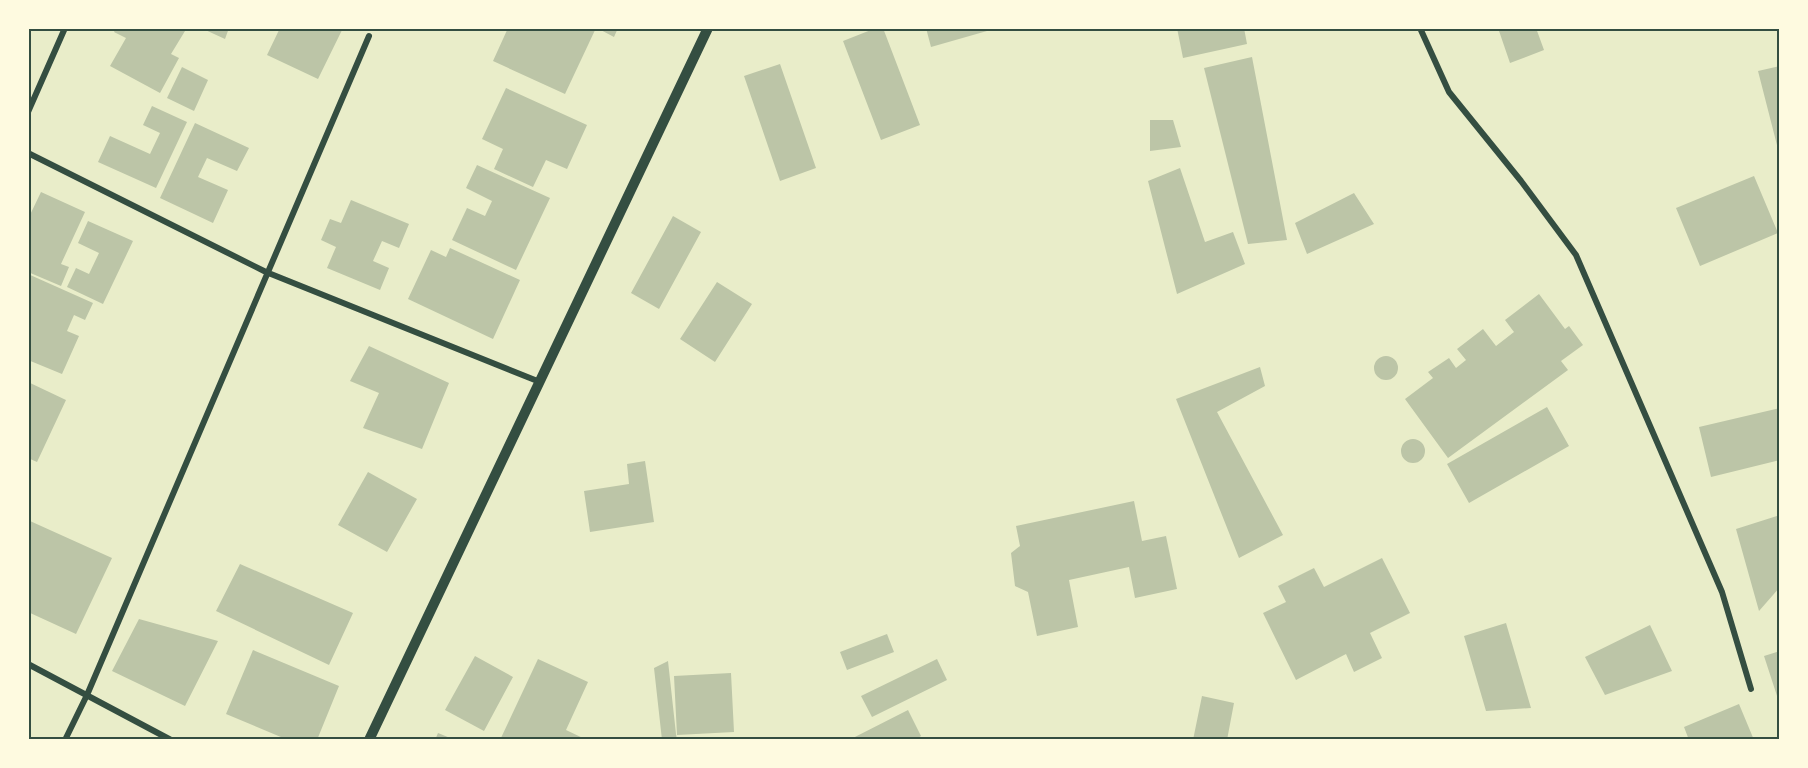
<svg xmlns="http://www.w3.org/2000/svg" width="1808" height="768" font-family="'Work Sans',sans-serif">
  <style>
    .building { fill: #bcc5a7 }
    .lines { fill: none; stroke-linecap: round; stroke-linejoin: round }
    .minor { stroke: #344e41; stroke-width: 6 }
    .tertiary { stroke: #344e41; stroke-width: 10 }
    .neatline { fill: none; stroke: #344e41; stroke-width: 2 }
  </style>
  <rect width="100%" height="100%" fill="#e9edc9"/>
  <path class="building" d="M116 28 185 31 171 54 179 58 160 93 110 66 126 38 114 32Z
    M201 28H229L225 39Z
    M280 28H343L318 79 267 55Z
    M508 28H596L565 94 493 61Z
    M597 28H618L614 37Z
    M876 28H883L920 125 881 140 843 41Z
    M926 28H994V29L931 47Z
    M1177 28H1244L1247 44 1183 58Z
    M1498 28H1536L1544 50 1510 63Z
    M1252 57 1287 240 1248 244 1204 68Z
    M780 64 816 168 780 181 744 76Z
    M1780 66V153H1779L1758 71Z
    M182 67 208 80 194 111 167 98Z
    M506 88 587 125 567 169 546 160 533 187 494 169 503 149 482 139Z
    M152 106 187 122 156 188 98 162 110 136 150 154 160 133 143 125Z
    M1150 120H1173L1181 147 1150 151Z
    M195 123 249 148 237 171 207 158 198 177 228 190 213 223 160 198Z
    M477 165 550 198 516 270 452 240 467 208 485 216 492 201 466 188Z
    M1180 168 1205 242 1233 232 1245 264 1177 294 1148 181Z
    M1754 176 1778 233 1700 266 1676 208Z
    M41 192 85 212 61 264 69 267 61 286 28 272V219Z
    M1354 193 1374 224 1307 254 1295 223Z
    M351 200 409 224 399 248 382 241 373 261 389 268 380 290 327 268 336 247 321 240 330 219 341 223Z
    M673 216 701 232 659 309 631 293Z
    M88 221 133 241 103 304 67 287 76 268 89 274 99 253 78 243Z
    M450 248 520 280 493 339 408 299 431 250 446 257Z
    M28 274 93 303 85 320 74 315 67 331 79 336 62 374 28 360Z
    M717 282 752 304 715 362 680 339Z
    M1539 294 1565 329 1569 326 1583 345 1561 361 1568 370 1448 458 1405 399 1433 378 1428 372 1449 358 1456 368 1466 360 1457 349 1483 329 1496 346 1514 332 1505 320Z
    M369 346 449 383 422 449 363 428 379 393 350 381Z
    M1374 368a12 12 0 1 1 24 0a12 12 0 1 1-24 0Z
    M1260 367 1265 386 1217 412 1283 535 1239 558 1176 399Z
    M28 382 66 400 37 462 28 458Z
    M1547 407 1569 446 1469 503 1447 464Z
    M1780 408V460L1711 477 1699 427Z
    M1401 451a12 12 0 1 1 24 0a12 12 0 1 1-24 0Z
    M645 461 654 522 590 532 584 491 629 484 627 464Z
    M368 472 417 499 387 552 338 525Z
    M1134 501 1142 541 1166 536 1177 589 1135 598 1129 567 1069 580 1078 627 1037 636 1028 592 1015 586 1011 553 1020 546 1016 526Z
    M1780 515V587L1759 611 1736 529Z
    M30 521 112 558 76 634 28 612Z
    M1382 558 1410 613 1370 633 1382 658 1354 672 1346 654 1296 680 1263 613 1286 602 1278 586 1314 568 1324 587Z
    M240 564 353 613 329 665 216 611Z
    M139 619 218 641 185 706 112 671Z
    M1506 623 1531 708 1486 711 1464 636Z
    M1650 625 1672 671 1605 695 1585 657Z
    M887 634 894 652 847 670 840 652Z
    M253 650 339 686 317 740H288L226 714Z
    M1780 651V702H1779L1764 656Z
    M475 656 513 677 484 731 445 710Z
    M538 659 588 682 566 730 587 740H500Z
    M937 659 947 680 872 717 861 696Z
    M668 661 676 734 677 740H662L654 668Z
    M731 673 734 732 677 735 674 676Z
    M1202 696 1234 703 1227 740H1193Z
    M1739 704 1754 740H1689L1684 727Z
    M908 710 921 736 915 740H849Z
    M438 733 455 740H435Z"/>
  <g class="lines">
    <path class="minor" d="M1420 28 1449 92 1521 181 1576 255 1722 592 1751 689
      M28 112 65 28
      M28 153 266 272 540 382
      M28 664 171 740
      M65 740 87 695 369 36"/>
    <path class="tertiary" d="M369 740 708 28"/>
  </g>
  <rect width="1808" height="768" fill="none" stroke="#fefae0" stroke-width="60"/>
  <rect x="30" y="30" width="1748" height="708" class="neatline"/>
</svg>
